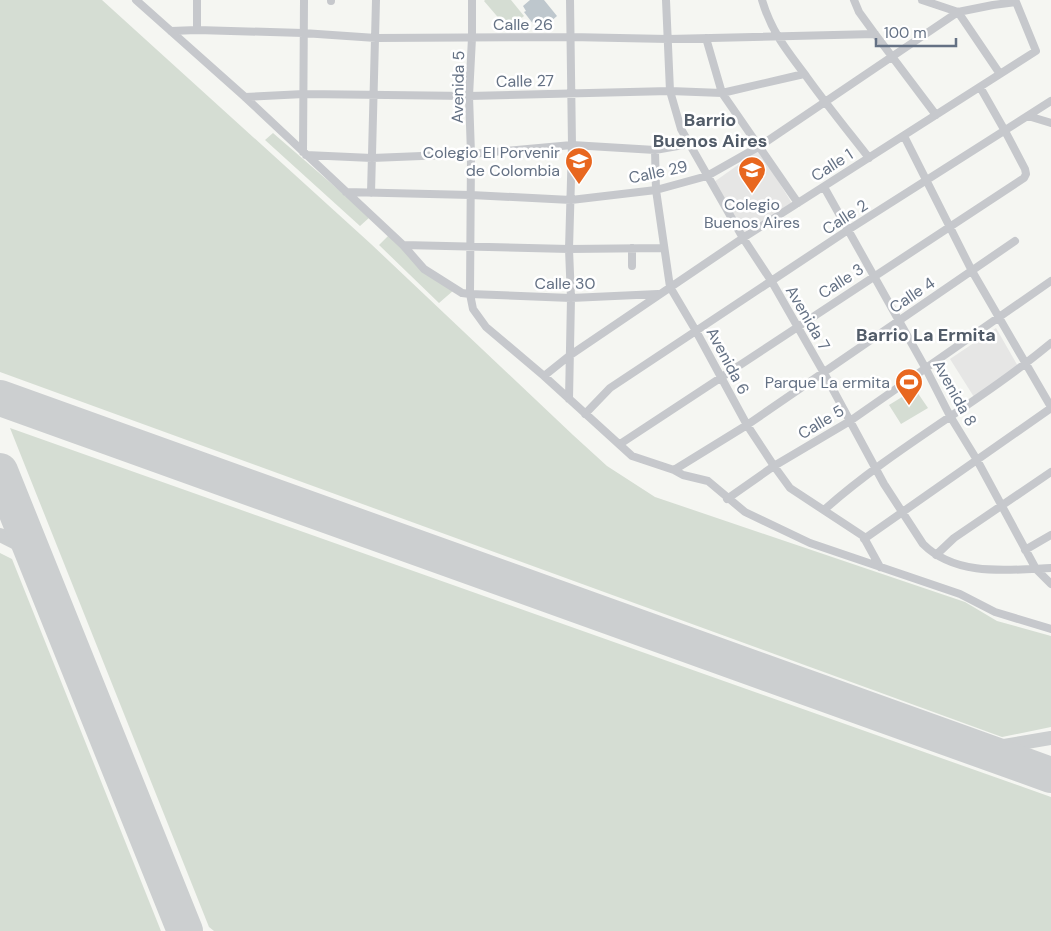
<svg xmlns="http://www.w3.org/2000/svg" width="1051" height="931" font-family="'DM Sans',sans-serif">
  <style>
    .built { fill: #e6e6e5 }
    .green { fill: #d5ddd3 }
    .water { fill: #bec7cd }
    .lines { fill: none; stroke-linecap: round; stroke-linejoin: round }
    .taxiway { stroke: #cccfd0; stroke-width: 14 }
    .runway { stroke: #cccfd0; stroke-width: 36 }
    .minor { stroke: #c6c8cc; stroke-width: 8 }
    .labels { text-anchor: middle; dominant-baseline: central; stroke-width: 5; stroke-linejoin: round; paint-order: stroke }
    .street-label { font-size: 16px; fill: #647184; stroke: #fff }
    .poi-label { font-size: 16px; fill: #647184; stroke: #fff; text-anchor: end }
    .neighbourhood-label { font-size: 18px; font-weight: bold; fill: #525c69; stroke: #fff }
  </style>
  <rect width="100%" height="100%" fill="#f5f6f2"/>
  <path class="built" d="M759 150 793 205 745 235 714 182Z
    M996 328 1019 368 974 397 950 359Z"/>
  <path class="green" d="M0 0H102L371 244 573 435 607 466 655 497 965 602 997 621 1051 636V727L1002 737 0 372Z
    M485 0H511L524 16 508 29 484 1Z
    M273 133 370 217 360 226 265 140Z
    M389 235 454 290 439 303 379 245Z
    M915 389 928 408 901 424 889 405Z
    M10 428 1051 797V931H214L209 927Z
    M0 553 12 559 161 931H0Z"/>
  <path class="water" d="M530 0H544L557 16 543 28 537 24 534 25 524 12 526 11 523 6Z"/>
  <g class="lines">
    <path class="taxiway" d="M0 535 32 551
      M4 536 15 533 21 523
      M980 750 1051 738"/>
    <path class="runway" d="M0 398 1051 775
      M0 471 185 931"/>
    <path class="minor" d="M136 0 245 97 403 245 424 269 462 293 470 294 473 309 486 327 544 376 632 456 674 470 683 475 708 481 745 512 810 543 960 594 995 612 1051 629
      M472 0V38L469 96 471 154 470 294 571 298 658 294
      M666 0 670 91 681 129 743 238 772 282 824 373 884 484 923 544C956 577 1008 570 1051 568
      M762 0C771 31 787 51 806 76 826 104 848 131 869 158
      M854 0 859 12 875 34 936 115
      M331 1V0
      M197 30V0
      M171 31 197 30 303 33 376 38 570 37 668 39 875 34
      M706 38 722 93 798 203
      M245 97 304 94 469 96 670 91 722 93 804 74
      M1028 116 1051 123
      M904 136 972 271 1051 407
      M655 150 656 190 670 287 696 331 747 425 774 466 790 488 863 536 880 567
      M303 152 304 0
      M306 155 372 158 471 154 572 145 655 150 689 144
      M824 187 926 369 950 416 977 460 1036 569 1051 584
      M346 192 471 195 571 200 656 190 707 176 760 146 958 12 1000 74
      M371 193 376 0
      M403 245 569 249 663 248
      M632 248V266
      M544 376 569 356 743 238 1036 51 1016 2 993 5 958 12 922 0
      M569 399 571 298 569 249 572 145 570 0
      M585 414 610 388 848 230 1051 101
      M620 444 1024 178 1026 174 1025 169 1005 131 980 87
      M674 470 747 425 1015 241
      M727 499 774 466 850 421 1051 281
      M824 510C895 447 979 403 1051 343
      M864 539 1051 408
      M1025 550 1051 535
      M936 555 954 538 1051 472"/>
  </g>
  <defs>
    <g id="school-pin" transform="scale(1.4375)"><path d="M0 17L-7.5 6A9.5 9.5 0 1 1 7.5 6Z" fill="#e8671f" stroke="#fff"/><path d="M0-5L7-2L0 1L-7-2ZM-4 1L0 2.5L4 1V4Q0 6-4 4Z" fill="#fff"/></g>
    <g id="stadium-pin" transform="scale(1.4375)"><path d="M0 17L-7.5 6A9.5 9.5 0 1 1 7.5 6Z" fill="#e8671f" stroke="#fff"/><path d="M0-5a6.5 5 0 1 0 0 10a6.5 5 0 1 0 0-10ZM-3.5-1.8h7v3.6h-7Z" fill="#fff"/></g>
  </defs>
  <g fill-rule="evenodd">
    <use href="#school-pin" x="579" y="161"/>
    <use href="#school-pin" x="752" y="170"/>
    <use href="#stadium-pin" x="909" y="382"/>
  </g>
  <g class="labels">
    <g class="street-label">
      <text x="523" y="24">Calle 26</text>
      <text transform="translate(525 81) rotate(-1)">Calle 27</text>
      <text transform="translate(458 87) rotate(-89)">Avenida 5</text>
      <text transform="translate(832 165) rotate(-33)">Calle 1</text>
      <text transform="translate(658 172) rotate(-12)">Calle 29</text>
      <text transform="translate(845 217) rotate(-33)">Calle 2</text>
      <text transform="translate(841 281) rotate(-33)">Calle 3</text>
      <text x="565" y="283">Calle 30</text>
      <text transform="translate(912 295) rotate(-34)">Calle 4</text>
      <text transform="translate(808 318) rotate(60)">Avenida 7</text>
      <text transform="translate(728 361) rotate(62)">Avenida 6</text>
      <text transform="translate(955 393) rotate(61)">Avenida 8</text>
      <text transform="translate(821 422) rotate(-31)">Calle 5</text>
    </g>
    <g class="poi-label">
      <text x="560" y="152">Colegio El Porvenir<tspan x="560" dy="18">de Colombia</tspan></text>
      <text x="752" y="204" text-anchor="middle">Colegio<tspan x="752" dy="18">Buenos Aires</tspan></text>
      <text x="890" y="382">Parque La ermita</text>
    </g>
    <g class="neighbourhood-label">
      <text x="710" y="120">Barrio<tspan x="710" dy="21">Buenos Aires</tspan></text>
      <text x="926" y="335">Barrio La Ermita</text>
    </g>
  </g>
  <path d="M876 38v8h80v-8" fill="none" stroke="#647184" stroke-width="2.5"/>
  <text x="884" y="38" font-size="15" fill="#647184" stroke="#ffffff" stroke-width="4" paint-order="stroke">100 m</text>
</svg>
